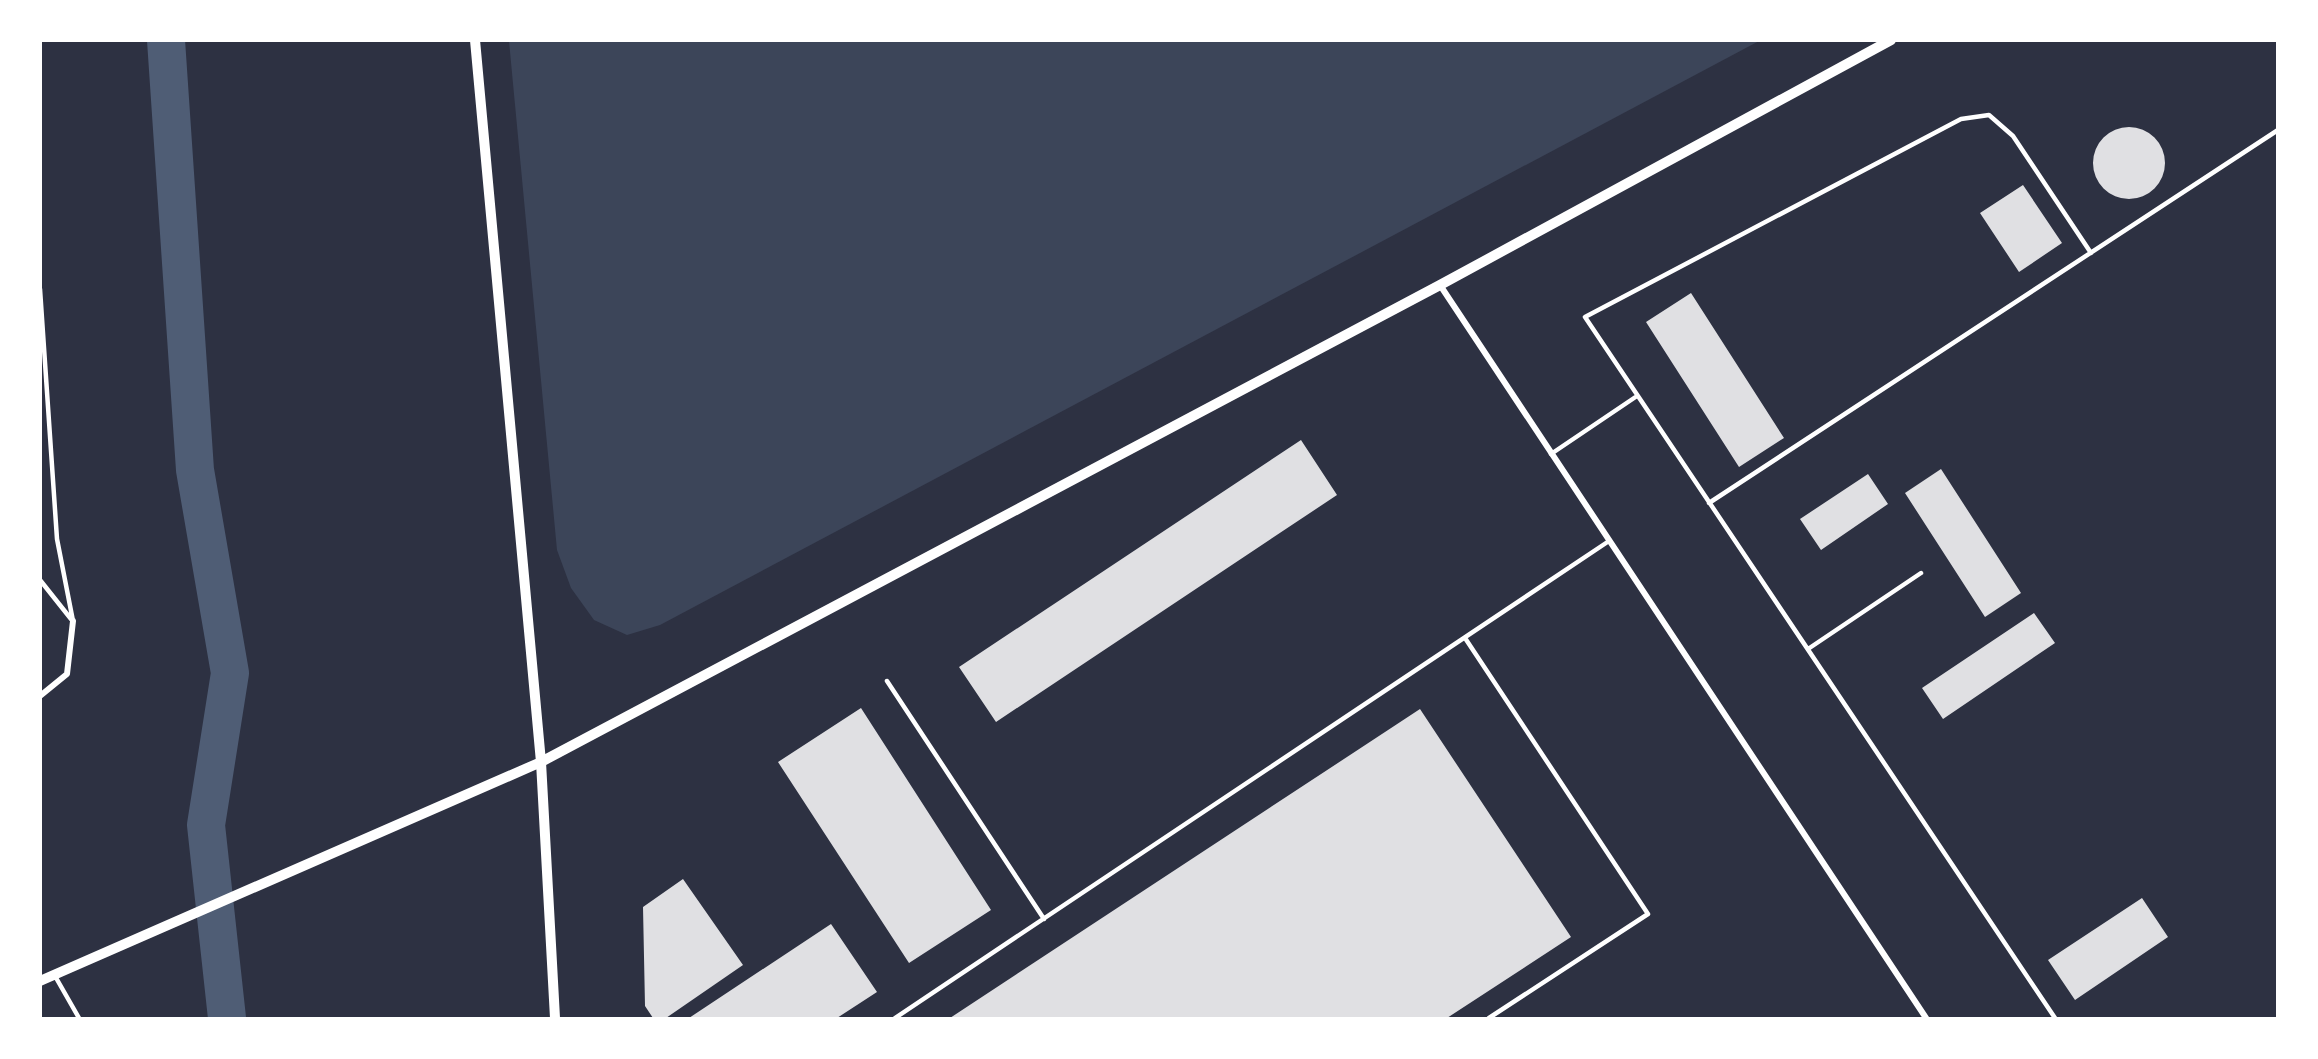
<svg xmlns="http://www.w3.org/2000/svg" width="2318" height="1059" font-family="'Source Sans 3',sans-serif">
  <style>
    .green { fill: #3c4559 }
    .lines { fill: none; stroke-linecap: round; stroke-linejoin: round }
    .canal { stroke: #4f5d75; stroke-width: 38 }
    .building { fill: #e0e0e3 }
    .service { stroke: #fff; stroke-width: 4.5 }
    .minor { stroke: #fff; stroke-width: 6 }
    .tertiary { stroke: #fff; stroke-width: 10 }
  </style>
  <rect width="100%" height="100%" fill="#2d3142"/>
  <path class="green" d="M509 41V40L1759 41 660 625 627 635 594 620 571 588 557 550Z"/>
  <g class="lines">
    <path class="canal" d="M166 40 195 470 230 673 206 825 227 1018"/>
  </g>
  <path class="building" d="M2093 163a36 36 0 1 1 72 0a36 36 0 1 1-72 0Z
    M2023 185 2062 243 2019 272 1980 213Z
    M1691 293 1784 438 1739 467 1646 322Z
    M1301 440 1337 495 996 722 959 667Z
    M1941 469 2021 593 1985 617 1905 493Z
    M1868 474 1888 504 1821 550 1800 519Z
    M2034 613 2055 643 1943 719 1922 688Z
    M861 708 991 910 909 963 778 762Z
    M1420 709 1571 937 1447 1018H950Z
    M683 879 743 965 666 1018H653L645 1006 643 907Z
    M2142 898 2168 937 2075 1000 2048 960Z
    M831 924 877 992 837 1018H689Z"/>
  <g class="lines">
    <path class="service" d="M40 289 57 539 73 621
      M1551 454 1637 396
      M1709 503 2278 130
      M40 580 71 619
      M1465 638 1648 914 1489 1018
      M1808 649 1921 573
      M887 681 1044 919
      M55 976 79 1018
      M895 1018 1609 541
      M2055 1018 1585 317 1961 119 1989 115 2013 136 2091 253"/>
    <path class="minor" d="M1440 285 1926 1018
      M40 696 67 674 73 621"/>
    <path class="tertiary" d="M475 40 541 762 555 1018
      M40 981 541 762 1440 285 1891 40"/>
  </g>
  <rect width="2318" height="1059" fill="none" stroke="#ffffff" stroke-width="84"/>
</svg>
